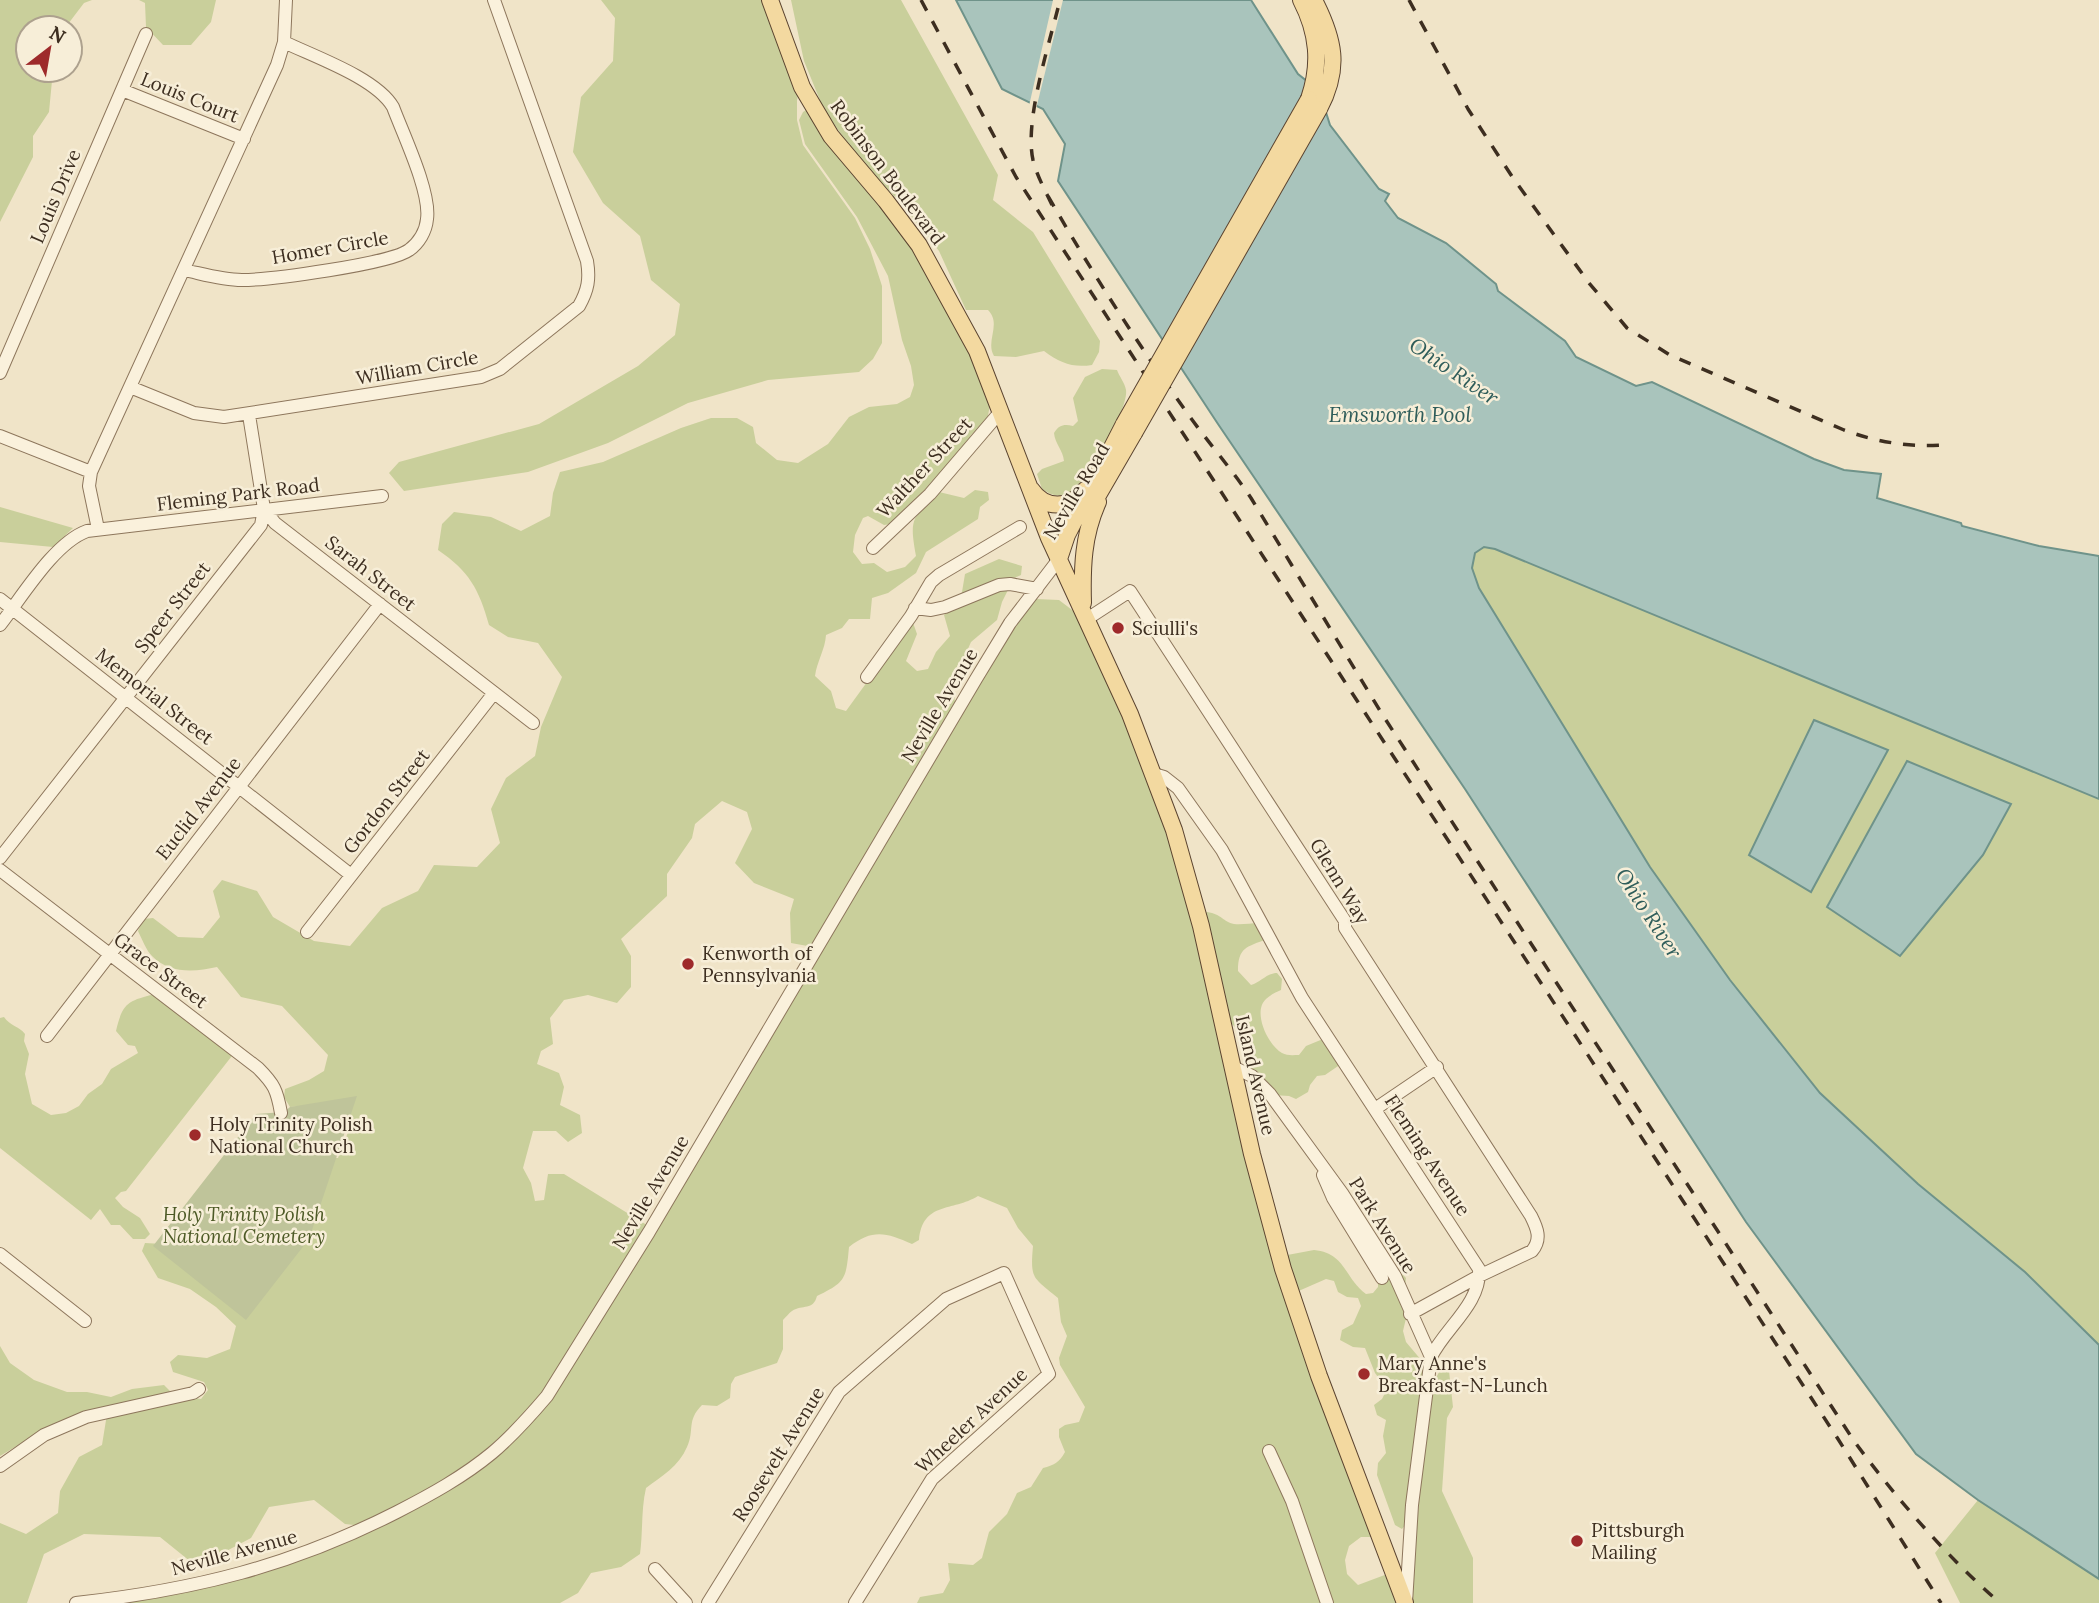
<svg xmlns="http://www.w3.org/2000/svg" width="2099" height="1603" font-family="Lora,serif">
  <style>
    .green { fill: #c9cf9b }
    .cemetery { fill: #bfc49a }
    .water { fill: #a9c4bc; stroke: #6f938a; stroke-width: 2 }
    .pier { fill: #f0e4c8 }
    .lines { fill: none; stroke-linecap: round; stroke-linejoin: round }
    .minor-casing { stroke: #8d765c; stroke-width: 14 }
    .major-casing { stroke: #5b4430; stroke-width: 18 }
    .minor { stroke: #faf1dc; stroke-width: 12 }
    .major { stroke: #f3d9a0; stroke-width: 16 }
    .rail { stroke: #3d2e20; stroke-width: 3.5; stroke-dasharray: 12 12; stroke-linecap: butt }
    .major-bridge-casing { stroke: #5b4430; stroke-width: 18; stroke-linecap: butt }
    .major-bridge { stroke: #f3d9a0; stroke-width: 16 }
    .poi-dot { fill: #9e2a2b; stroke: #f7eed8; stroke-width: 2.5 }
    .labels { text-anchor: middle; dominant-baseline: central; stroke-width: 5; stroke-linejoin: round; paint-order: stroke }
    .street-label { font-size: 19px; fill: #3d2e20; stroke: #f7eed8 }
    .poi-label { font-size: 19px; fill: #3d2e20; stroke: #f7eed8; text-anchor: start }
    .park-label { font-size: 19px; font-style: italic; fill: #4d5a26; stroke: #f7eed8 }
    .water-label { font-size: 21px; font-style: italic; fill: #2f5d5a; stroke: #f7eed8 }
  </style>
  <rect width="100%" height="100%" fill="#f0e4c8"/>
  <path class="green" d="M0 0H92L84 3 65 28H28V70H53L49 112 33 136V157L0 222Z
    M139 0H216L211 22 191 45H163L146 27 145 3Z
    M601 0H767L800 87 797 100V120L803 145 855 218 870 249 882 286V343L873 359 859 372 768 380 688 403 608 443 528 472 404 491 389 473 399 462 539 424 638 366 675 335 680 304 651 280 640 236 603 203 573 152 581 97 613 61 615 18Z
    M791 0H901L998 175 993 200 1033 232 1100 341 1099 352 1092 365C1073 368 1060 363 1044 351L1016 357 994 356C985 341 1002 324 988 310H966L939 251 900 202 859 160 824 110 804 61Z
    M808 109 918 245 992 394 987 421 971 435 967 448 898 523 884 525 868 516 863 518 855 535 853 552 862 564 874 563 887 572 905 567 916 556C909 517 912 519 939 492L964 498 975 490 988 492 989 500 980 507 978 519 926 552 916 573 888 593 872 598 870 619H849L842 628 826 635C825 650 817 661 815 676L831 691 836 708 846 711 912 620 917 634 906 661 917 671 928 669 936 652 950 636 944 615 961 598 965 574 999 559 1022 566 1021 575 1014 578 1002 602 997 620 971 642 952 685 956 707 813 947 791 943 790 913 794 899 754 883 735 863 752 829 747 812 722 801 695 824 692 838 667 874V896L621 939 631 956V987L617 1003 588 995 564 1000 550 1018 553 1044 541 1051 537 1064 559 1073 564 1087 560 1105 580 1115 582 1133 568 1142 556 1131H533L523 1168 531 1183 535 1201 544 1200 548 1174H564L650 1227 546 1394 488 1453 428 1494 363 1526 345 1524 314 1500 269 1507 251 1538 217 1556 191 1562 160 1537 84 1534 44 1554 27 1603H0V1523L26 1534 58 1513 60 1491 79 1457 102 1445 107 1414 182 1396 201 1399 208 1390 204 1382 173 1372 170 1362 178 1355 207 1358 230 1349 236 1326 216 1307 190 1289 158 1278 142 1251 145 1243 163 1244 322 1158H338L350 1127 338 1118 329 1104 290 1107 284 1097 285 1089 309 1080 324 1071 328 1055 282 1006 241 997 217 967C195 972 169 974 152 956 146 950 142 939 138 931L143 919 153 918 178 937 203 938 220 917 213 891 222 880 257 891 273 917 314 941 350 946 382 908 418 891 434 865 477 867 500 843 491 809 506 778 535 756 541 727 562 677 538 643 508 637 489 625C479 589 469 571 438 550L442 524 454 512 491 517 521 531 550 516 553 493 560 472 603 462 681 428 711 418H737L753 427 756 443 777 460 798 463 828 444 849 417 869 407 897 404 910 397 914 385 911 366 902 340 888 276 857 217 805 144 799 120 803 112Z
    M1102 369 1117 370C1119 376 1125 383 1126 390 1129 409 1085 488 1067 494 1057 498 1050 494 1042 489L1037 474 1042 469 1064 461C1063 450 1055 444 1054 433 1059 425 1064 424 1073 426L1078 421 1073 398 1085 377Z
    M0 507 73 528 53 547 0 542Z
    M1484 547 1495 549 2099 799V1345L2025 1272 1918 1184 1820 1093 1730 980 1650 867 1479 588 1472 568 1474 553Z
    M1036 599 1059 600 1080 616 1127 715 1171 838 1194 919 1245 1144 1377 1537H1361L1349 1546 1345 1560 1347 1574 1358 1585 1390 1573 1401 1603H917L920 1597 943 1593 950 1580 948 1563 973 1565 982 1558 989 1532 1007 1514 1017 1493 1031 1487 1043 1468C1054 1465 1059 1463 1065 1452L1059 1437V1429L1065 1425 1079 1422 1085 1407 1060 1365 1059 1358 1067 1336 1061 1322 1058 1298C1033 1277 1030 1280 1033 1246L1018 1228 1007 1208 978 1196C952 1212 923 1201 919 1240L912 1244C887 1233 873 1228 849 1247 846 1279 846 1282 817 1296 813 1311 803 1304 792 1311 789 1313 786 1317 783 1320V1349L777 1363 735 1377 731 1384 730 1398 717 1406 702 1405C686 1421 695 1430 687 1447 679 1466 662 1476 646 1488 641 1509 643 1532 640 1554L621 1567 591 1573 578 1593 560 1603H94L227 1580 428 1498 549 1398 1014 625Z
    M1207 912C1222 914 1223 922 1234 924 1242 925 1251 923 1259 923L1267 939C1247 947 1238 947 1238 971L1251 985C1261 982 1267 973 1277 973L1282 979 1281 990C1276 992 1270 995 1266 999 1252 1012 1268 1045 1282 1053 1287 1056 1294 1055 1299 1055L1306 1046 1323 1039 1344 1062 1325 1075 1317 1076 1310 1085 1308 1092 1296 1099 1289 1096 1273 1095 1250 1070C1251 1042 1248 1036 1225 1019L1201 916Z
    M158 993 235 1052 126 1191 121 1192 115 1198 123 1207 140 1218 150 1234 145 1239H133L120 1225H111L100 1209 91 1220 0 1148V1018L4 1017C10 1026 19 1026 25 1034L24 1041 29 1054 25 1074 32 1104 51 1115 66 1113 79 1106 88 1094 102 1084 111 1069 138 1053 135 1046 128 1045 116 1031C123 1000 130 1001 158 993Z
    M1314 1250C1346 1253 1344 1278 1366 1294L1373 1293 1378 1287V1276C1390 1269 1396 1268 1406 1278L1404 1296 1407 1314 1403 1331 1406 1342 1422 1361 1425 1372 1421 1382 1424 1389 1407 1523 1402 1529 1395 1525 1377 1475 1378 1463 1386 1453 1383 1436 1386 1420 1377 1415 1374 1405 1382 1399 1387 1389 1375 1373 1365 1348 1353 1347 1340 1340 1342 1330 1353 1324 1361 1306 1358 1298 1347 1297 1338 1292 1334 1281 1326 1279 1294 1293 1282 1256Z
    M0 1346 10 1363 34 1380 67 1392H87L111 1397 132 1389 164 1385 174 1395 48 1427 0 1456Z
    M1442 1367 1449 1371 1453 1407 1447 1418 1442 1491 1473 1558V1603H1410L1429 1390Z
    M1978 1500 2099 1579V1603H1960L1935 1553Z"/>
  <path class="cemetery" d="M357 1096 309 1239 246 1320 153 1246 256 1114 284 1112 290 1107Z"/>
  <path class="water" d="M956 0H1251L1298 74 1313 86 1323 103 1330 125 1379 189 1389 194 1385 201 1398 218 1446 243 1496 284 1498 291 1565 341 1576 357 1636 386 1652 382 1814 459 1844 470 1881 474 1877 498 1961 523 1962 526 2039 546 2099 556V799L1495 549 1484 547 1475 553 1472 568 1479 588 1650 867 1730 980 1820 1093 1918 1184 2025 1272 2099 1345V1579L1978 1500 1916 1454 1746 1222 1465 789 1218 424 1058 181 1065 144 1043 109 1002 89Z
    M1814 720 1888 750 1811 892 1749 855Z
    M1907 761 2011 804 1983 855 1900 956 1827 907Z"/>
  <path class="pier" d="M1053 0H1063L1036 109 1029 106Z"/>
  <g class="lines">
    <g class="minor-casing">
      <path id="minor" d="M122 90 244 139
        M184 270C203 274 222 280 242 280 269 280 390 264 409 250 419 243 426 231 427 219 431 192 403 134 393 107 376 78 315 57 284 42
        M0 373 146 34
        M130 387 194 413 224 417 481 377 500 369 579 306C588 290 590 279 587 261L494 0
        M249 415 264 509 275 523 533 723
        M0 436 91 472
        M98 529 89 486 91 472 277 65 284 42 286 0
        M873 548 930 494 1001 411
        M0 599 351 875
        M915 608 931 610 945 607 999 585 1010 584 1037 589
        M1087 619 1130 591 1345 921V928L1531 1216C1537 1228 1542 1239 1532 1251L1479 1276 1410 1314
        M0 625C22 597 54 543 87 531L382 496
        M867 677 911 616 931 582 939 575 1020 527
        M1154 774 1164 777 1178 788 1222 850 1302 998 1479 1269C1481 1304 1445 1328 1431 1357L1412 1505 1406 1603
        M0 858 261 525 264 509
        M0 870 258 1068C274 1084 277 1090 281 1113
        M307 932 494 693
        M47 1036 380 604
        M1233 1067 1252 1076 1270 1094 1342 1193 1395 1276 1431 1357
        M1375 1109 1437 1067
        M1323 1175 1333 1198 1382 1278
        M0 1254 85 1321
        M1269 1451 1292 1501 1327 1603
        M0 1466 44 1435 86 1417 193 1393 199 1389
        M655 1569 686 1603
        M76 1603C194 1590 291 1566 397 1512 430 1495 463 1477 492 1453 512 1436 530 1416 547 1396L649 1232 976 679 1010 623 1059 559
        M708 1603 839 1392 946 1299 1004 1273 1049 1374 932 1479 855 1603"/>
    </g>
    <g class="major-casing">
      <path id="major" d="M770 0 802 87 831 136 886 201 919 245 977 351 1049 538 1130 714 1174 830 1201 926 1252 1154 1283 1269 1319 1376 1405 1603
        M1301 0C1318 33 1321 64 1309 99
        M1314 0C1334 39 1341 68 1319 109
        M1031 489C1046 511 1070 508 1085 490
        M1090 509 1134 433
        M1059 559 1067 535 1124 424
        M1083 603C1082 567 1083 535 1098 502"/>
    </g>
    <use href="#minor" class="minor"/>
    <use href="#major" class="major"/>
    <path class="rail" d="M921 0 1016 177 1838 1439 1941 1603
      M1409 0 1468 109 1513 178 1589 283 1627 328 1670 355 1844 430C1877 442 1906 447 1942 445
      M1048 196C1092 273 1141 349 1193 421 1212 447 1233 471 1251 498L1382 714 1854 1441C1897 1499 1945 1555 2000 1603
      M1052 205C1045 190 1037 176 1033 160 1024 120 1050 42 1060 0"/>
    <g class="major-bridge-casing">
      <path id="major-bridge" d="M1124 424 1309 99
        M1134 433 1319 109"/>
    </g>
    <use href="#major-bridge" class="major-bridge"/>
  </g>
  <g class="poi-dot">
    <circle cx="1118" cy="628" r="7"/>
    <circle cx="688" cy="964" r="7"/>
    <circle cx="195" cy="1135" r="7"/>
    <circle cx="1364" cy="1374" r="7"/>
    <circle cx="1577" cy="1541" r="7"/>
  </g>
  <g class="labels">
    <g class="street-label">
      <text transform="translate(190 97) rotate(22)">Louis Court</text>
      <text transform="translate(888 172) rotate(53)">Robinson Boulevard</text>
      <text transform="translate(55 196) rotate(-67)">Louis Drive</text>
      <text transform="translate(330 247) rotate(-10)">Homer Circle</text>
      <text transform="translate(417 367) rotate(-10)">William Circle</text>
      <text transform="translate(924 467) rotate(-47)">Walther Street</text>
      <text transform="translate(1076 491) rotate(-59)">Neville Road</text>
      <text transform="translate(238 494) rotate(-7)">Fleming Park Road</text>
      <text transform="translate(371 573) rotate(38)">Sarah Street</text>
      <text transform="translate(172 607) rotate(-52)">Speer Street</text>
      <text transform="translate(155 696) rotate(38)">Memorial Street</text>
      <text transform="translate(939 705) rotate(-59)">Neville Avenue</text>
      <text transform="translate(386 801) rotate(-52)">Gordon Street</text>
      <text transform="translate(198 808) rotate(-52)">Euclid Avenue</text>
      <text transform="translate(1340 881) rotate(59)">Glenn Way</text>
      <text transform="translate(161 970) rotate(37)">Grace Street</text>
      <text transform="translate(1256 1075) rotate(77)">Island Avenue</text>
      <text transform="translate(1428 1155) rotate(57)">Fleming Avenue</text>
      <text transform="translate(650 1192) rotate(-59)">Neville Avenue</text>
      <text transform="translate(1383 1225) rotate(58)">Park Avenue</text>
      <text transform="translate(971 1420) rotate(-43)">Wheeler Avenue</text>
      <text transform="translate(778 1454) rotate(-58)">Roosevelt Avenue</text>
      <text transform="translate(234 1552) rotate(-15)">Neville Avenue</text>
    </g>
    <g class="poi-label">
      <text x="1132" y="628">Sciulli's</text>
      <text x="702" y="953">Kenworth of<tspan x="702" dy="22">Pennsylvania</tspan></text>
      <text x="209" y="1124">Holy Trinity Polish<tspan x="209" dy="22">National Church</tspan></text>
      <text x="1378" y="1363">Mary Anne's<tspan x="1378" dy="22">Breakfast-N-Lunch</tspan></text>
      <text x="1591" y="1530">Pittsburgh<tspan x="1591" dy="22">Mailing</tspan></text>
    </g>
    <g class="park-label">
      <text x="244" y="1214">Holy Trinity Polish<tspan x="244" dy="22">National Cemetery</tspan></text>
    </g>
    <g class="water-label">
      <text transform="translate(1454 371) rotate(34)">Ohio River</text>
      <text x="1400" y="414">Emsworth Pool</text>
      <text transform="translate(1649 913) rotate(57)">Ohio River</text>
    </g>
  </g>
  <g transform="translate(49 49) rotate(31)"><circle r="33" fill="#f7eed8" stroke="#ada18e" stroke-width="2"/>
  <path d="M0-5L12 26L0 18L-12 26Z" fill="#9e2a2b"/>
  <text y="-10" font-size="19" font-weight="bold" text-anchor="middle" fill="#3d2e20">N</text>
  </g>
</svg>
